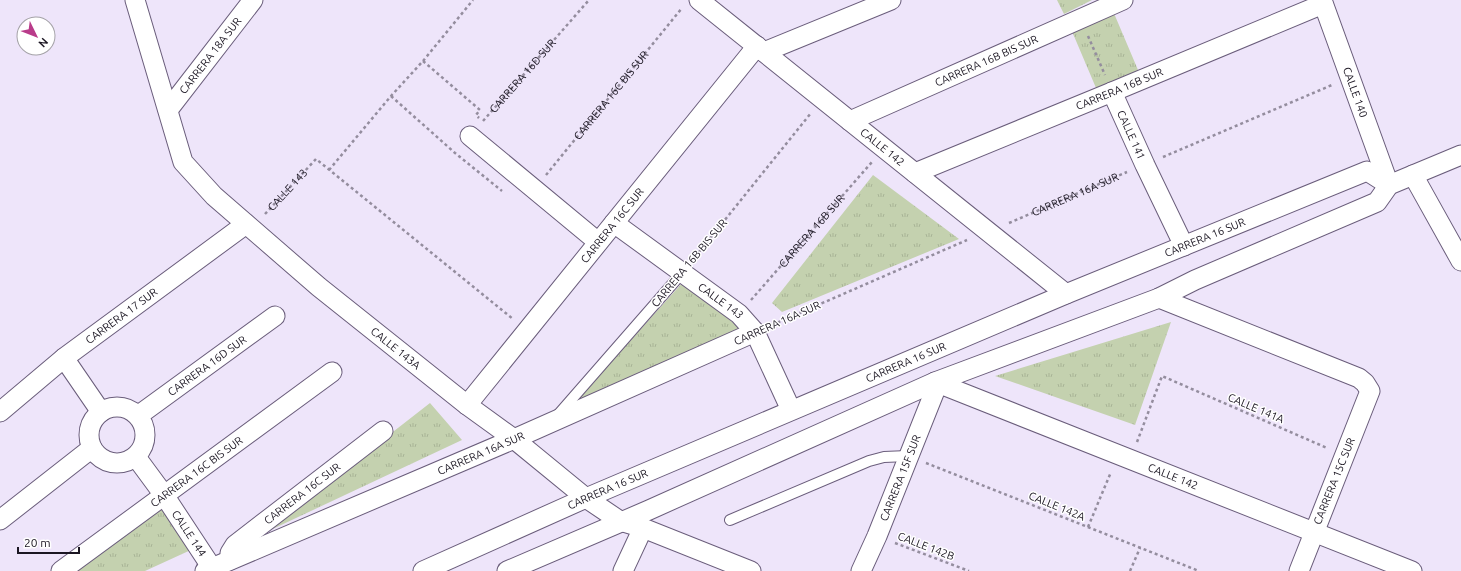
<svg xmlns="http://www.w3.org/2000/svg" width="1461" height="571" font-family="Ubuntu,sans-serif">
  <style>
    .grass { fill: url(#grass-tufts) }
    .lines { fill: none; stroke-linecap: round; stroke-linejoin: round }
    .service-casing { stroke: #6a5d7b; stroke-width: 12 }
    .minor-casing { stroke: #6a5d7b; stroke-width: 21 }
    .path { stroke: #948d9e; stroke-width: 2.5; stroke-dasharray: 3 3; stroke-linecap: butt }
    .service { stroke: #fff; stroke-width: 10 }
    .minor { stroke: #fff; stroke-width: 19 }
    .labels { text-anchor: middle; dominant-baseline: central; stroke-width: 3; stroke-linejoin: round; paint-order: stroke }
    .street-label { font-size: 11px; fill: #1b1622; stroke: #fff }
  </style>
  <defs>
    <pattern id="grass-tufts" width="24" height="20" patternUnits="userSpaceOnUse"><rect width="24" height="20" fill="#c4d1af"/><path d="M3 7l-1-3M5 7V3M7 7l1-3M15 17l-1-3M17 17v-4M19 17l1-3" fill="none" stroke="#a8b396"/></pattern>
  </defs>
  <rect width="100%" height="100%" fill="#eee5fa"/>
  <path class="grass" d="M1057 0H1092L1064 14Z
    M1113 11 1141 77 1099 95 1071 29Z
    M873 175 959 239 782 312 772 303Z
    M683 282 741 329 575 402Z
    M1171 322 1135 425 995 376Z
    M430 403 462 440 262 534Z
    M163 497 193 549 145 571H71Z"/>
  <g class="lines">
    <g class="service-casing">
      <path id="service" d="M557 416 682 273
        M730 520 869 461 884 457 908 456"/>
    </g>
    <g class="minor-casing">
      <g id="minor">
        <path id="s6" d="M135 0 183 162 214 196 319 287 467 405 514 439 586 498 620 521 643 528 751 571"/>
        <path id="s7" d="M699 0 1066 294"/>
        <path id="s8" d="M1322 0 1389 185"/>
        <path d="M764 52 891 0"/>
        <path id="s9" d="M1112 92 1145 165 1184 246"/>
        <path id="s10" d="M168 110 253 0"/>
        <path id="s11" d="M850 121 1123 0"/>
        <path d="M470 136 598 242"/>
        <path id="s12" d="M915 173 1112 92 1323 4"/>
        <path d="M1413 175 1461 261"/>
        <path id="s13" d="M614 223 739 314 755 332 791 410"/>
        <path d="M1159 298 1359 378 1365 383 1370 391 1299 571"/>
        <path d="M64 358 101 412"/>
        <path id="s14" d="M935 382 1412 571"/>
        <path id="s15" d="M467 405 757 46"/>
        <circle cx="117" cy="435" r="28"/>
        <path id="s16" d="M0 412 64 358 246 224"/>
        <path id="s17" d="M139 415 275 316"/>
        <path id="s18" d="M136 457 164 495 214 571"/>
        <path d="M0 520 92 448"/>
        <path id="s19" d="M230 560V553L235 545 383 431"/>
        <path id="s20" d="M61 571 332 372"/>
        <path id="s21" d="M205 571 514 439 755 332"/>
        <path id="s22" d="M423 571 586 498 1066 294 1367 171 1389 185"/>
        <path d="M507 571 649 510 935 382 1159 298 1195 280 1377 202 1389 185 1461 155"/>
        <path d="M623 571 643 528"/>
        <path id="s23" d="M861 571 877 536 938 383"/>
      </g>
    </g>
    <g class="path">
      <path d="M1088 36 1105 75"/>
      <path d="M423 61 473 0"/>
      <path d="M391 96 455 153 502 191"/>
      <path id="s1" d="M483 121 589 0"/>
      <path d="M1163 157 1332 85"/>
      <path d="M329 170 391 96 423 61 480 110 476 115 479 118"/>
      <path id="s2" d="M546 175 682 8"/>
      <path id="s3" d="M265 214 316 159 513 319"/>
      <path id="s4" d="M1009 223 1127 172"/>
      <path d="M695 257 811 113"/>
      <path id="s5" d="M751 300 872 162"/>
      <path d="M772 325 967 240"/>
      <path d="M1137 442 1162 376 1327 448"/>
      <path d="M926 463 1199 571"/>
      <path d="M1088 527 1111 472"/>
      <path d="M895 543 969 571"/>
      <path d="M1130 571 1140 548"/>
    </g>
    <use href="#service" class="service"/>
    <use href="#minor" class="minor"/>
  </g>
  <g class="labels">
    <g class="street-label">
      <text stroke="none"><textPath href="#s10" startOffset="69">CARRERA 18A SUR</textPath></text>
      <text stroke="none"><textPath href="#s11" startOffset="149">CARRERA 16B BIS SUR</textPath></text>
      <text stroke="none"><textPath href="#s1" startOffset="60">CARRERA 16D SUR</textPath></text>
      <text stroke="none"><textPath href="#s12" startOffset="221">CARRERA 16B SUR</textPath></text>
      <text stroke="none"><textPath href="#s8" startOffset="98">CALLE 140</textPath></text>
      <text stroke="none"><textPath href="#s2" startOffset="103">CARRERA 16C BIS SUR</textPath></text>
      <text stroke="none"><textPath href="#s9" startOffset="47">CALLE 141</textPath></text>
      <text stroke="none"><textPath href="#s7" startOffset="235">CALLE 142</textPath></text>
      <text stroke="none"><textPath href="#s3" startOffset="33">CALLE 143</textPath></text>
      <text stroke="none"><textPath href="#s4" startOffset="72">CARRERA 16A SUR</textPath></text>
      <text stroke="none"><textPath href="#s15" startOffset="231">CARRERA 16C SUR</textPath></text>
      <text stroke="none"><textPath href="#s5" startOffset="92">CARRERA 16B SUR</textPath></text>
      <text stroke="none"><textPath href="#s22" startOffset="850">CARRERA 16 SUR</textPath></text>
      <text transform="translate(689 263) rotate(-50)">CARRERA 16B BIS SUR</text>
      <text stroke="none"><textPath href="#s13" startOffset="132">CALLE 143</textPath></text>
      <text stroke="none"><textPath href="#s16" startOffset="155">CARRERA 17 SUR</textPath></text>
      <text transform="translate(777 323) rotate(-24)">CARRERA 16A SUR</text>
      <text stroke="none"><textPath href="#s6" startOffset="452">CALLE 143A</textPath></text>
      <text stroke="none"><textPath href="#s22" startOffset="526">CARRERA 16 SUR</textPath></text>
      <text stroke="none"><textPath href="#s17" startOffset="84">CARRERA 16D SUR</textPath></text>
      <text transform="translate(1256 408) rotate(23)">CALLE 141A</text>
      <text stroke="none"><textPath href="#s21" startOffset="300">CARRERA 16A SUR</textPath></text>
      <text stroke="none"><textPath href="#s20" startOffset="168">CARRERA 16C BIS SUR</textPath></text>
      <text stroke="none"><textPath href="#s14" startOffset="256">CALLE 142</textPath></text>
      <text stroke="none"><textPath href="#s23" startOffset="101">CARRERA 15F SUR</textPath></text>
      <text transform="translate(1334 481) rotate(-68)">CARRERA 15C SUR</text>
      <text stroke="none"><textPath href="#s22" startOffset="202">CARRERA 16 SUR</textPath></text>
      <text stroke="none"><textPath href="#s19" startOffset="101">CARRERA 16C SUR</textPath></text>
      <text transform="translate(1057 506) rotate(22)">CALLE 142A</text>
      <text stroke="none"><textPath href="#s18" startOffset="93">CALLE 144</textPath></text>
      <text transform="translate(926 546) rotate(21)">CALLE 142B</text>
    </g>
  </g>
  <g transform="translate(36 36) rotate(133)"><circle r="19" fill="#ffffff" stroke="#a4a2a7"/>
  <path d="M0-3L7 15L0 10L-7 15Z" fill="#b93b8a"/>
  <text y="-6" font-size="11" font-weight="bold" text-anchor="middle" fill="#1b1622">N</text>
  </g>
  <path d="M18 547v6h61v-6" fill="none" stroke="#1b1622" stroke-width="2"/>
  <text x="24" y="547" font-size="12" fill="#1b1622" stroke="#ffffff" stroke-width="3" paint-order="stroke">20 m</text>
</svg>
